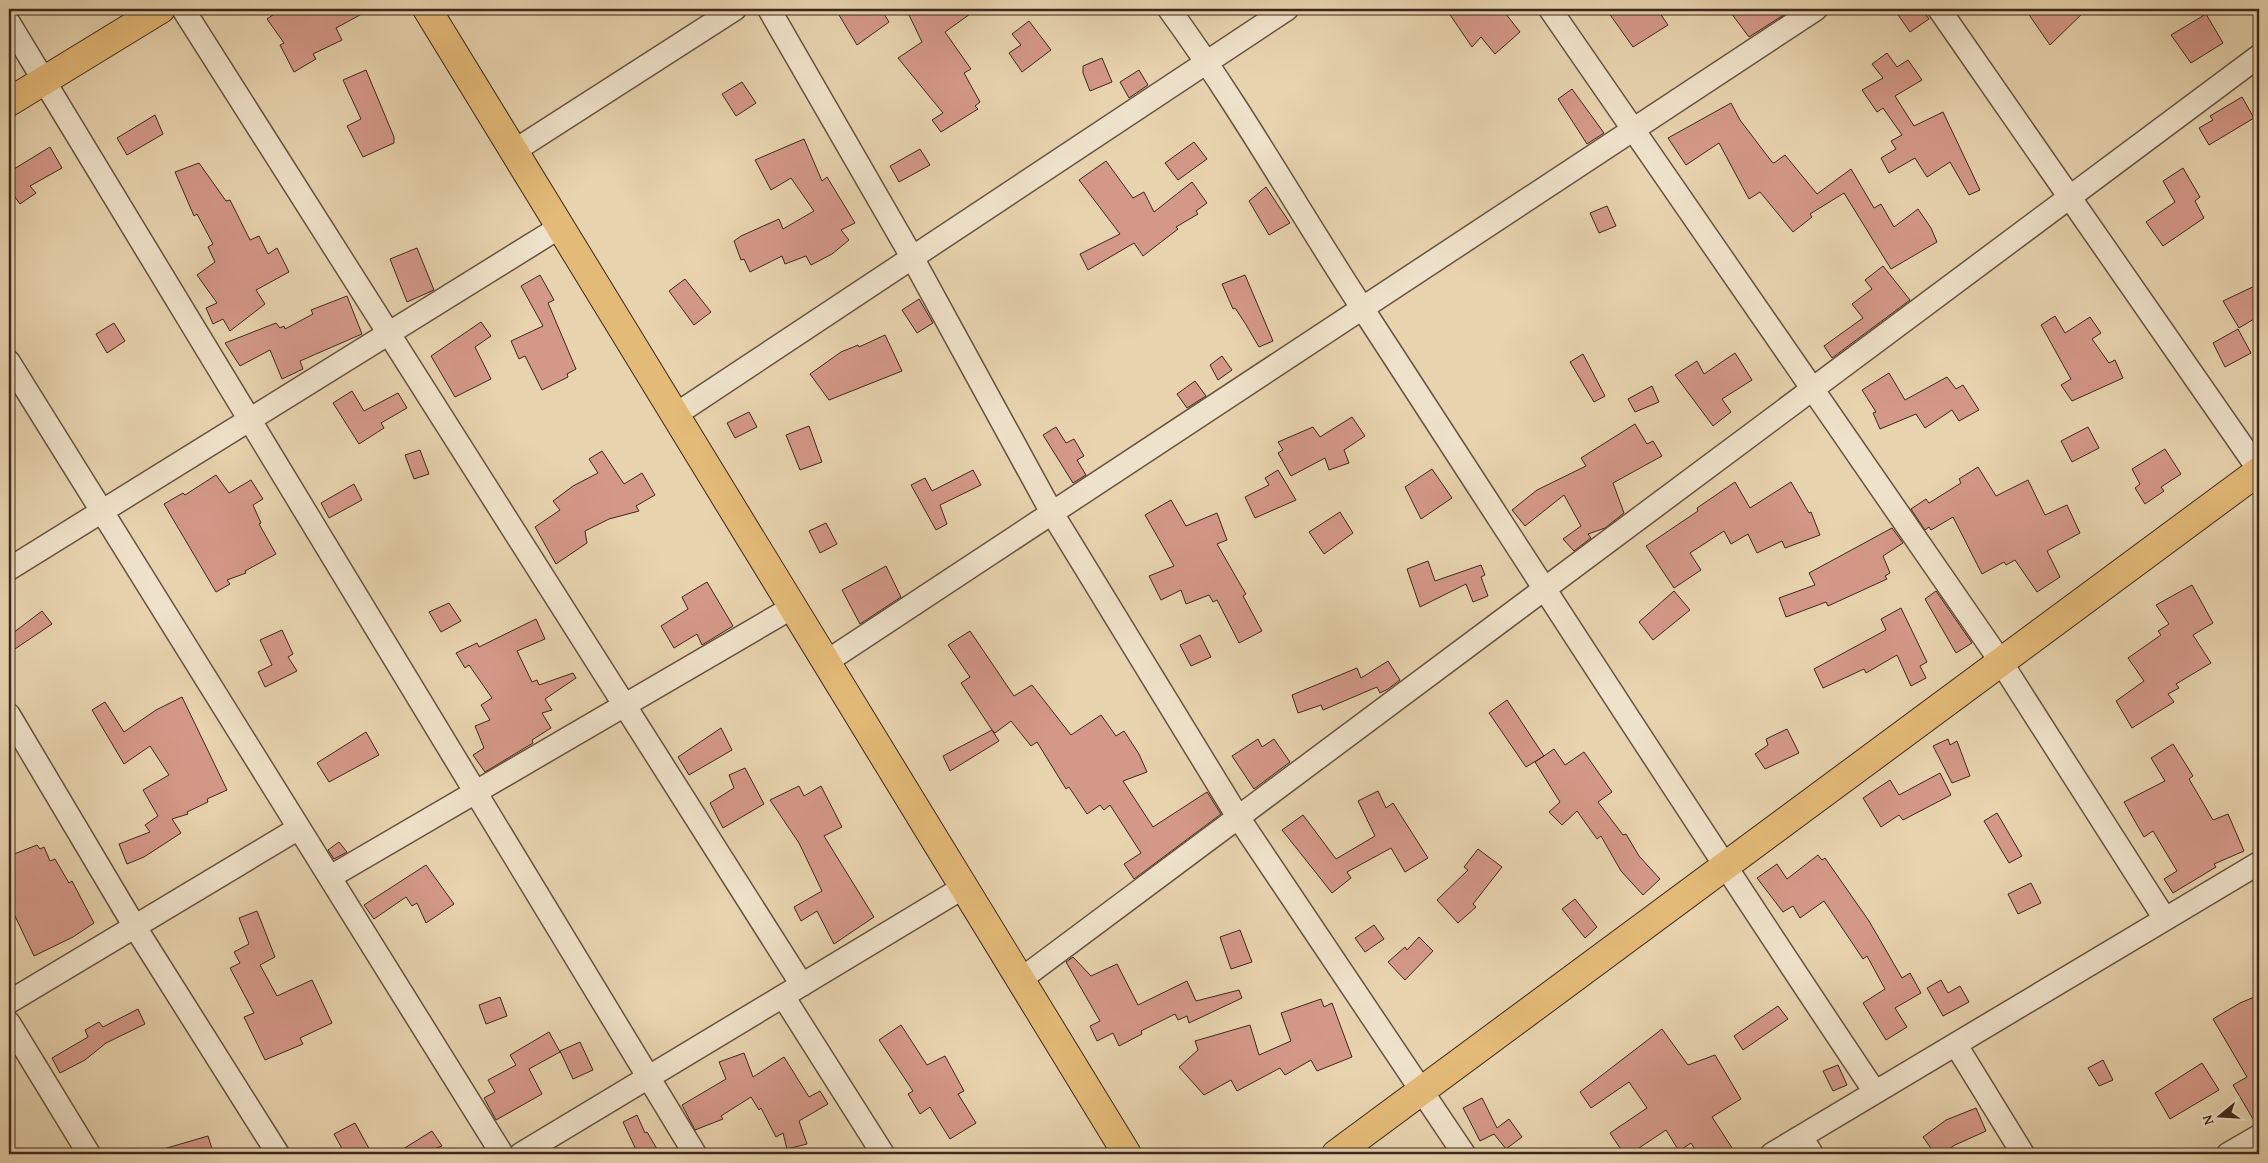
<svg xmlns="http://www.w3.org/2000/svg" width="2268" height="1163" font-family="'Gentium Book Plus',serif">
  <style>
    .building { fill: #d49888; stroke: #3d281c }
    .lines { fill: none; stroke-linecap: round; stroke-linejoin: round }
    .minor-casing { stroke: #685340; stroke-width: 25 }
    .major-casing { stroke: #3d281c; stroke-width: 30 }
    .minor { stroke: #efe2ca; stroke-width: 22 }
    .major { stroke: #e4ba77; stroke-width: 28 }
  </style>
  <rect width="100%" height="100%" fill="#e7d3ae"/>
  <filter id="stains"><feTurbulence type="fractalNoise" baseFrequency=".004" numOctaves="4"/><feColorMatrix values="0 0 0 0 .2 0 0 0 0 .09 0 0 0 0 .02 0 0 0 .5 -.17"/></filter>
  <radialGradient id="worn" r=".72"><stop offset=".6" stop-color="#630" stop-opacity="0"/><stop offset="1" stop-color="#630" stop-opacity=".3"/></radialGradient>
  <path class="building" d="M281 9H371L336 28 342 40 313 54 316 59 294 72 280 45 284 43 267 19Z
    M849 9H881L889 22 857 45 839 15Z
    M922 9H977L945 32 971 69 964 73 980 102 975 106 978 109 941 132 932 120 943 113 898 58 922 42 909 15Z
    M1446 9H1502L1520 32 1495 54 1481 37 1472 47Z
    M1606 9H1657L1668 25 1633 47Z
    M1728 9H1793L1749 37Z
    M1894 9H1922L1929 19 1910 32Z
    M2025 9H2087L2050 45Z
    M2206 14 2223 43 2191 63 2171 35Z
    M1029 21 1051 50 1022 72 1009 53 1021 45 1012 34Z
    M1887 53 1897 67 1908 60 1922 80 1895 96 1914 126 1943 112 1980 190 1969 195 1950 162 1927 177 1915 158 1889 173 1881 158 1896 149 1891 141 1902 135 1883 108 1877 112 1862 90 1883 78 1872 64Z
    M1102 58 1112 82 1090 91 1083 73V66Z
    M366 70 394 137V143L363 157 347 126 361 119 343 80Z
    M1139 70 1148 85 1129 98 1120 82Z
    M742 82 756 103 736 116 722 94Z
    M1572 89 1604 133 1587 144 1558 99Z
    M2242 97 2254 118 2209 145 2199 128 2213 120 2210 116Z
    M1731 103 1740 120 1772 162 1774 163 1785 155 1817 194 1851 169 1874 208 1881 204 1894 227 1918 209 1931 228 1937 242 1891 269 1844 193 1810 214 1812 217 1793 232 1760 192 1749 199 1719 143 1686 165 1668 138Z
    M155 115 163 134 127 155 117 138Z
    M804 139 822 181 827 177 855 223 841 230 849 240 832 254 811 265 806 256 785 264 782 256 750 272 744 259 741 260 734 241 741 236 779 219 783 229 814 211 791 178 771 190 755 160Z
    M1194 142 1207 159 1178 180 1165 163Z
    M50 147 62 168 30 186 36 193 20 204 15 197 9 202V172Z
    M920 149 930 165 899 182 890 166Z
    M1106 161 1133 198 1144 192 1154 212 1192 182 1207 203 1196 211 1198 214 1176 227 1178 229 1143 256 1134 243 1088 270 1080 254 1120 234 1079 180Z
    M199 163 226 201 230 200 250 240 259 236 268 254 277 248 289 272 256 290 265 304 230 331 223 319 213 324 206 308 217 303 197 275 215 262 208 247 213 244 197 214 194 216 175 172Z
    M2183 168 2200 197 2195 201 2204 218 2163 246 2146 222 2175 202 2163 181Z
    M1266 187 1290 223 1269 235 1249 201Z
    M1607 206 1616 226 1599 233 1590 213Z
    M417 248 434 290 407 302 390 259Z
    M1883 266 1910 300 1832 358 1824 346 1863 318 1852 304 1872 289 1865 280Z
    M540 275 554 300 548 303 576 369 567 374 568 377 542 390 525 356 519 359 511 341 543 326 521 286Z
    M1245 275 1273 341 1259 347 1245 323 1235 308 1233 309 1222 284Z
    M685 279 711 312 694 325 669 291Z
    M2259 284V316L2239 328 2223 301Z
    M347 296 362 334 300 361 303 369 282 379 270 350 240 366 225 343 276 323 280 328 284 326 285 329 313 314 311 310Z
    M919 299 933 323 917 333 902 310Z
    M2055 316 2065 333 2090 317 2101 333 2092 339 2109 363 2115 360 2123 378 2072 401 2061 385 2071 379 2041 325Z
    M481 322 491 336 475 347 491 379 455 397 431 356Z
    M114 323 125 341 107 353 96 334Z
    M2238 329 2251 353 2225 367 2213 343Z
    M885 335 902 371 829 400 810 374 841 352 858 345 859 347Z
    M1735 353 1752 380 1722 399 1731 412 1713 426 1675 375 1697 361 1704 374Z
    M1583 354 1605 396 1594 402 1570 362Z
    M1222 356 1232 370 1218 380 1210 365Z
    M1889 373 1905 400 1947 377 1956 389 1963 385 1979 410 1959 421 1952 410 1925 428 1916 414 1880 429 1873 413 1876 412 1862 390Z
    M1195 381 1206 396 1187 408 1177 394Z
    M1652 386 1659 402 1635 412 1628 399Z
    M352 391 364 411 398 393 407 408 381 423 384 428 359 444 333 403Z
    M749 412 757 427 735 438 727 423Z
    M1352 417 1365 436 1344 450 1349 463 1329 470 1325 458 1291 476 1278 453 1283 450 1278 442 1313 427 1320 437Z
    M1635 424 1647 444 1653 441 1662 456 1613 483 1624 513 1605 528 1588 534 1591 538 1574 551 1563 539 1581 526 1564 495 1525 526 1512 510 1537 490 1586 466 1581 458Z
    M809 426 822 462 800 470 786 435Z
    M1056 427 1066 443 1074 439 1084 456 1077 460 1086 475 1073 483 1043 435Z
    M2088 427 2099 448 2072 462 2061 441Z
    M2165 449 2181 474 2161 487 2164 491 2145 504 2135 488 2140 484 2132 469Z
    M420 450 429 474 414 479 405 455Z
    M602 451 624 484 642 473 655 495 636 506 639 511 609 519 585 531 587 543 556 564 535 527 560 510 553 501 573 486 598 473 589 459Z
    M1978 467 1996 496 2028 480 2045 515 2067 505 2080 533 2047 551 2060 577 2037 592 2015 560 2006 565 2004 562 1982 574 1953 517 1931 530 1929 527 1925 530 1911 509 1926 499 1929 503 1961 483 1959 479Z
    M1432 469 1452 498 1421 519 1405 487Z
    M973 470 981 485 940 505 947 524 936 530 911 485 925 478 932 491Z
    M1278 470 1296 500 1255 518 1245 497 1269 485 1265 478Z
    M216 475 229 493 251 480 263 499 253 505 261 523 259 524 276 554 245 571 246 573 227 580 230 584 216 592 164 504 183 493 185 495Z
    M1735 482 1750 508 1791 482 1809 513 1811 512 1820 535 1785 548 1782 541 1757 553 1748 534 1731 544 1724 531 1690 553 1701 570 1674 588 1646 546 1698 511 1697 508Z
    M354 484 362 500 329 518 321 503Z
    M1171 500 1186 526 1217 513 1227 540 1217 544 1240 584 1246 594 1243 596 1262 631 1239 643 1217 600 1213 602 1209 595 1186 604 1181 590 1161 600 1149 576 1174 566 1145 515Z
    M1340 512 1353 533 1324 554 1309 532Z
    M826 523 837 544 820 553 809 531Z
    M1892 528 1903 543 1883 556 1890 573 1885 576 1887 579 1828 606 1826 602 1786 617 1779 598 1815 585 1809 573Z
    M1428 561 1435 581 1481 565 1485 575 1481 577 1488 596 1473 602 1466 584 1420 607 1407 569Z
    M886 566 901 597 860 624 842 590Z
    M707 582 733 626 702 645 697 634 674 648 661 626 688 609 682 597Z
    M2192 585 2213 623 2193 635 2211 663 2176 684 2179 688 2168 694 2174 702 2132 728 2116 701 2144 681 2128 658 2161 635 2158 631 2169 624 2156 605Z
    M1674 591 1690 610 1653 640 1639 622Z
    M1936 591 1972 643 1956 653 1925 599Z
    M449 603 461 621 441 632 429 612Z
    M1901 608 1927 662 1920 666 1926 678 1911 686 1897 655 1866 673 1864 669 1823 688 1814 669 1886 630 1881 619Z
    M42 611 52 624 9 653V636Z
    M536 619 545 639 517 651 532 682 537 680 539 685 573 673 576 678 545 699 552 710 542 713 551 728 532 740 533 743 485 772 473 755 484 748 475 726 490 720 481 705 492 698 469 665 465 668 456 653 477 643 479 647Z
    M282 630 293 654 288 657 297 671 265 687 258 672 272 665 260 640Z
    M970 631 1014 696 1032 685 1071 735 1101 715 1116 736 1124 731 1139 754 1147 772 1123 781 1153 827 1207 792 1221 814 1134 879 1124 864 1141 853 1110 805 1104 810 1100 805 1087 814 1069 787 1066 789 1037 742 1031 746 1011 721 995 733 992 730 999 741 950 771 943 756 992 730 961 683 970 677 948 645Z
    M1200 635 1211 657 1191 666 1180 645Z
    M1388 661 1400 680 1388 689 1380 693 1377 687 1323 710 1321 705 1298 713 1292 695 1357 668 1361 678Z
    M182 697 227 790 207 799 208 802 187 812 188 814 172 819 181 833 144 857 127 864 119 844 150 832 145 825 158 816 143 790 169 775 150 746 124 764 92 710 105 702 124 732 156 710Z
    M1507 700 1544 756 1526 767 1489 713Z
    M721 728 732 750 689 775 678 757Z
    M1787 729 1799 753 1765 769 1755 754 1768 745 1766 739Z
    M366 732 379 755 329 782 317 763Z
    M1258 739 1262 747 1274 739 1290 762 1254 789 1232 756Z
    M1948 739 1950 745 1957 741 1970 776 1952 783 1933 746Z
    M2173 744 2193 776 2189 779 2213 820 2228 814 2244 851 2214 864 2216 867 2173 893 2164 879 2177 871 2153 831 2144 837 2124 802 2165 781 2151 758Z
    M1554 749 1565 765 1584 752 1612 792 1598 802 1623 835 1626 834 1639 856 1660 879 1643 895 1621 871 1601 836 1597 839 1577 811 1562 825 1549 812 1560 802 1535 762Z
    M745 768 764 804 723 828 710 803 734 788 729 775Z
    M1940 773 1951 795 1903 820 1899 815 1881 827 1863 798 1890 780 1899 795Z
    M799 786 804 796 821 786 842 827 824 836 874 917 834 944 817 911 801 921 794 907 822 891 799 843 770 800Z
    M1378 791 1386 808 1393 803 1428 858 1405 872 1391 848 1347 872 1351 878 1332 893 1282 830 1303 815 1336 859 1375 836 1358 801Z
    M1997 813 2022 856 2009 863 1984 821Z
    M339 842 347 852 334 859 328 850Z
    M37 845 40 849 44 847 50 861 55 859 69 883 72 881 94 923 73 937 34 956 15 916 9 919V856Z
    M1478 849 1502 867 1473 904 1476 907 1458 923 1437 900 1468 870 1464 867Z
    M1818 855 1822 860 1825 858 1869 921 1902 978 1910 973 1921 993 1895 1008 1907 1027 1886 1040 1863 1003 1885 989 1867 956 1863 959 1824 901 1800 918 1793 906 1783 912 1757 878 1777 864 1787 879Z
    M426 865 454 904 426 923 417 903 412 906 406 897 374 919 364 905Z
    M2031 883 2041 903 2018 914 2008 894Z
    M1575 899 1597 927 1585 938 1562 909Z
    M257 911 275 957 260 965 277 996 312 980 332 1023 300 1038 303 1044 265 1060 244 1017 254 1013 230 968 240 963 234 952 249 944 239 918Z
    M1374 925 1384 939 1365 952 1355 938Z
    M1240 930 1252 962 1231 969 1220 937Z
    M1419 937 1433 951 1405 980 1388 962 1405 947 1407 950Z
    M1073 957 1091 976 1117 964 1138 1005 1187 981 1196 1001 1239 990 1242 998 1189 1023 1187 1016 1178 1020 1175 1014 1141 1031 1142 1034 1119 1046 1113 1033 1097 1041 1090 1026 1100 1021 1066 962Z
    M1941 980 1948 993 1960 986 1969 1002 1943 1016 1927 988Z
    M2259 995V1123L2256 1124 2233 1085 2247 1077 2213 1019 2240 1003Z
    M500 997 507 1016 486 1024 479 1005Z
    M1321 999 1324 1007 1332 1003 1352 1057 1317 1071 1311 1060 1285 1075 1280 1068 1237 1091 1231 1080 1204 1095 1179 1067 1198 1050 1195 1041 1250 1025 1259 1055 1291 1041 1281 1013Z
    M1778 1006 1788 1019 1743 1050 1734 1036Z
    M138 1009 145 1024 106 1043 85 1060 60 1073 52 1058 88 1037 85 1030 99 1022 103 1027Z
    M901 1025 927 1065 945 1056 964 1091 958 1094 976 1123 950 1139 930 1107 920 1114 908 1094 913 1091 879 1040Z
    M1662 1029 1688 1065 1715 1055 1741 1099 1712 1117 1736 1154H1698L1691 1143 1679 1151 1666 1130 1630 1154H1624L1610 1133 1647 1108 1629 1082 1591 1108 1580 1092Z
    M549 1032 560 1052 529 1069 542 1094 496 1120 484 1098 495 1092 488 1080 516 1065 510 1055Z
    M580 1042 593 1070 573 1079 560 1051Z
    M744 1053 753 1077 784 1057 809 1097 820 1091 828 1104 799 1121 807 1144 787 1149 783 1133 776 1137 761 1108 759 1110 751 1097 721 1116 723 1119 695 1130 682 1105 726 1079 719 1062Z
    M2103 1060 2113 1080 2099 1086 2088 1068Z
    M2202 1063 2219 1090 2170 1119 2155 1093Z
    M1838 1065 1847 1085 1833 1091 1823 1071Z
    M1482 1098 1497 1128 1509 1119 1522 1137 1506 1149 1494 1134 1480 1141 1463 1108Z
    M1976 1108 1986 1131 1955 1145 1941 1154H1935L1923 1137 1946 1120Z
    M637 1115 645 1133 647 1132 660 1154H638L623 1122Z
    M355 1123 372 1154H345L334 1134Z
    M432 1131 442 1146 421 1154H395Z
    M208 1136 213 1152 205 1154H161L160 1150Z"/>
  <g class="lines">
    <g class="minor-casing">
      <path id="minor" d="M183 9 802 985
        M769 9 912 257 1052 513 1238 817 1464 1154
        M1169 9C1242 109 1302 217 1370 320 1538 578 1704 837 1875 1092
        M1550 9 2001 662 2165 919
        M1939 9 2259 470
        M9 23 695 1154
        M514 151 735 9
        M9 362 502 1154
        M675 415 1287 9
        M9 569 560 227
        M826 662 1816 9
        M9 715 135 927 278 1154
        M330 877 793 607
        M1020 980 2259 56
        M783 996 883 1154
        M9 1002 299 828
        M9 1023 89 1154
        M1956 1045 2023 1154
        M1801 1137 1812 1154
        M521 1154 964 887
        M1772 1154 2259 863
        M2228 1154 2259 1136"/>
    </g>
    <g class="major-casing">
      <path id="major" d="M427 9 1127 1154
        M9 102 161 9
        M1336 1154 2259 471"/>
    </g>
    <use href="#minor" class="minor"/>
    <use href="#major" class="major"/>
  </g>
  <rect width="2268" height="1163" fill="none" stroke="#e7d3ae" stroke-width="30"/>
  <rect x="10" y="10" width="2248" height="1143" fill="none" stroke="#3d281c" stroke-width="2.5"/>
  <rect x="15" y="15" width="2238" height="1133" fill="none" stroke="#3d281c"/>
  <g transform="translate(2220 1116) rotate(252)" stroke="#efe2ca" stroke-width="4" paint-order="stroke">
  <path d="M0-4L9 19L0 12L-9 19Z" fill="#3d281c"/>
  <text y="-8" font-size="14" font-weight="bold" text-anchor="middle" fill="#3d281c">N</text>
  </g>
  <rect width="100%" height="100%" filter="url(#stains)"/>
  <rect width="100%" height="100%" fill="url(#worn)"/>
</svg>
